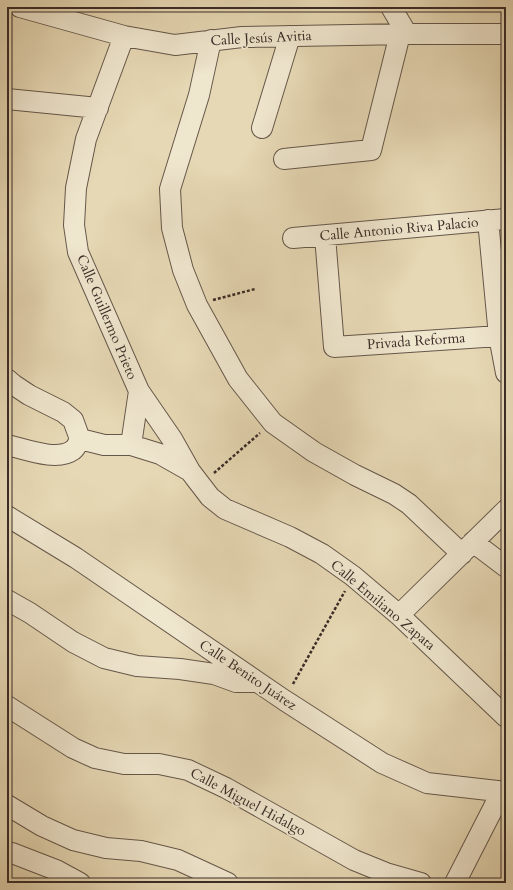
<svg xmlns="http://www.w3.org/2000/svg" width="513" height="890" font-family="Cardo,serif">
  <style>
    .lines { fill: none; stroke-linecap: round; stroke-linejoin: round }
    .minor-casing { stroke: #65574a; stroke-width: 22 }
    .path { stroke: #3a2c27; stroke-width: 2.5; stroke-dasharray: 3 2; stroke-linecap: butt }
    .minor { stroke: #efe6ce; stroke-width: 20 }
    .labels { text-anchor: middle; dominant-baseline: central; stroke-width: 3.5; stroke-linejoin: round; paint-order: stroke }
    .street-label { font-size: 14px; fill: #3a2c27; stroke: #efe6ce }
  </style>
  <rect width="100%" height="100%" fill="#e6d8b4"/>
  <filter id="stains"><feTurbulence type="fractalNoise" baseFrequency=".005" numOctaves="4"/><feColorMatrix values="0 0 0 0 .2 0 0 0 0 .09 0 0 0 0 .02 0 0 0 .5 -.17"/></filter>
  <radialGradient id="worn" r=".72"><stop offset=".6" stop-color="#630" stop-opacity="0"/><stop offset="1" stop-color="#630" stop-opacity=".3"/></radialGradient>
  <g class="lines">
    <g class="minor-casing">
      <path id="minor" d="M20 7 124 36 175 45 242 37 407 34H506
        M391 7 407 34
        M124 36 86 139 76 188 74 225 78 252 139 391 172 439 190 471
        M211 40 199 95 170 189 172 228 183 270 197 305 238 379 273 423 314 452 355 475 394 494 409 504 462 554
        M7 99 98 108
        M262 128 290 36
        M284 159 371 150 400 34
        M488 220 499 336 506 373
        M325 236 334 347 499 336
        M293 238 506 219
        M7 379 14 385 29 395 63 412 73 420 80 439
        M80 439 104 445H131L160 454 190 471 210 497 225 509 290 537 322 554 353 576 399 615 506 717
        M7 445C25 449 57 462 73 450 76 448 78 443 80 439
        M131 445 139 391
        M7 516 76 558 284 700 382 763 427 783 506 792
        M473 542 506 567
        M7 600 30 613 73 642 104 658 137 666 180 669 214 674 236 682H257
        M399 615 506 510
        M7 706 73 748 95 758 124 764H159L188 770 226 788 354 860 386 873 421 883
        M7 805 42 826 73 840 106 848 141 851 178 860 228 883
        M12 853 56 870 80 883
        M455 883 502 791"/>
    </g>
    <path class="path" d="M213 300 255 289
      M214 473 260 433
      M293 684 345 591"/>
    <use href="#minor" class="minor"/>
  </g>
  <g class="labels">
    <g class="street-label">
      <text transform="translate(261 38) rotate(-3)">Calle Jesús Avitia</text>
      <text transform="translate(399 229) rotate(-5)">Calle Antonio Riva Palacio</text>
      <text transform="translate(107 317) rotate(67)">Calle Guillermo Prieto</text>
      <text transform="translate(416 341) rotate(-4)">Privada Reforma</text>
      <text transform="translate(383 605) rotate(40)">Calle Emiliano Zapata</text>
      <text transform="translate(248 675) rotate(34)">Calle Benito Juárez</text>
      <text transform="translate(248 802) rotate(28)">Calle Miguel Hidalgo</text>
    </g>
  </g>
  <rect width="513" height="890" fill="none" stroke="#e6d8b4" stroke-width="24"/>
  <rect x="8" y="8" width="497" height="874" fill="none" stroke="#3a2c27" stroke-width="2"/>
  <rect x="12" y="12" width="489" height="866" fill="none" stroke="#3a2c27"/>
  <rect width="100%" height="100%" filter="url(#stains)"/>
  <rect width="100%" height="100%" fill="url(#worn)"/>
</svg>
